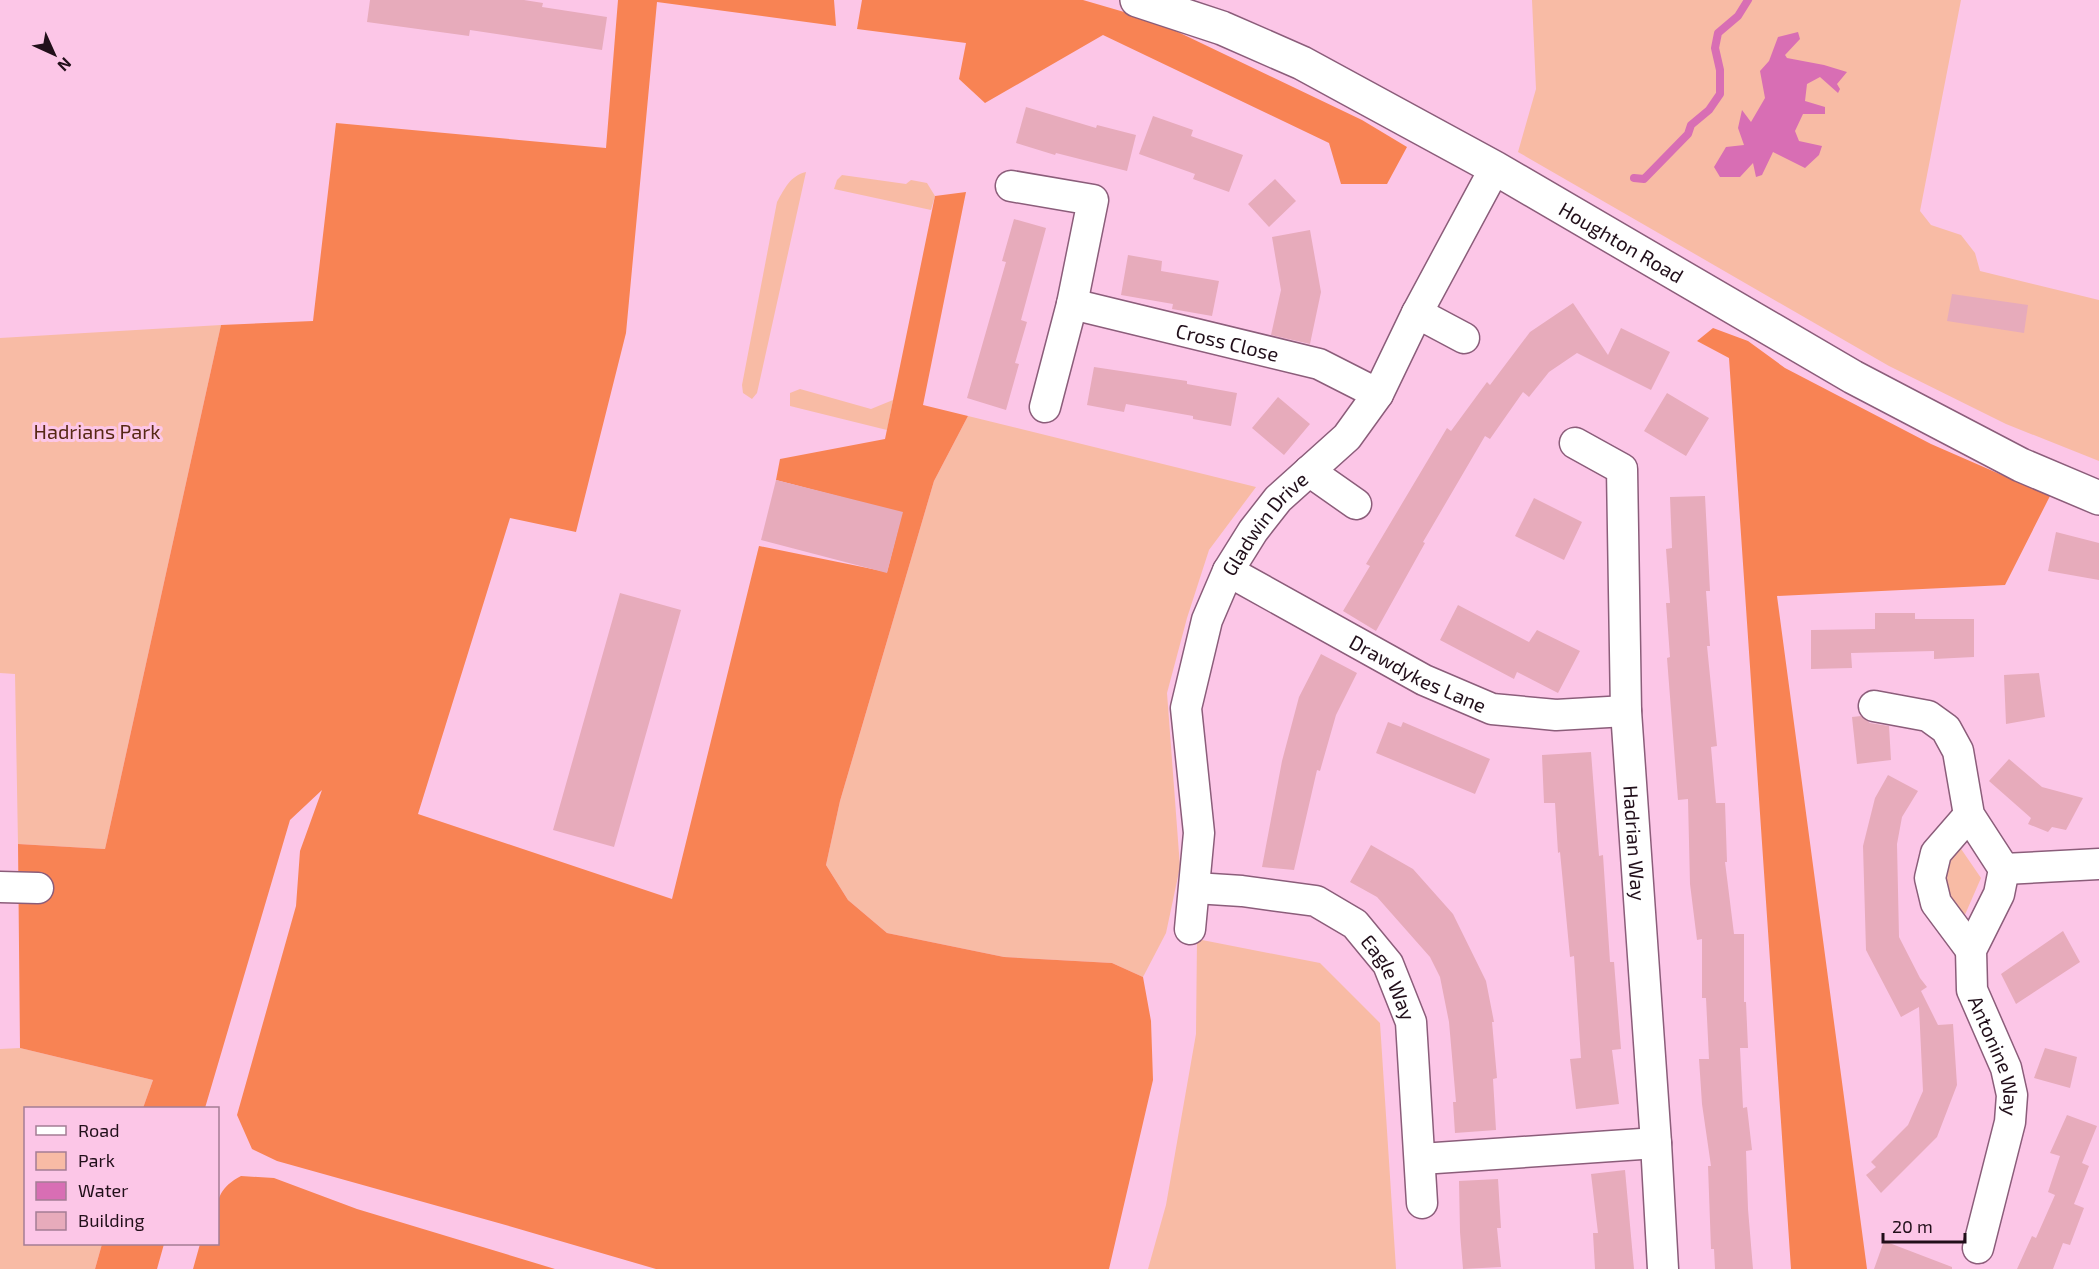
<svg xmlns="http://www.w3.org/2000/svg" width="2099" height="1269" font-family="'Exo 2',sans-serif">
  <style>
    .green { fill: #f8bba5 }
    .forest { fill: #f88354 }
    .water { fill: #d86eb4 }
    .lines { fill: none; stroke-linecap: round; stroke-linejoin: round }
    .stream { stroke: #d86eb4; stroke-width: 8 }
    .building { fill: #e7abbb }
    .minor-casing { stroke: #8b5d7a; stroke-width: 33 }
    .tertiary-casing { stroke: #8b5d7a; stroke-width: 36 }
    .minor { stroke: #fff; stroke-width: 30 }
    .tertiary { stroke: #fff; stroke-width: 33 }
    .labels { text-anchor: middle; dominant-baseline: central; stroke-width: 6; stroke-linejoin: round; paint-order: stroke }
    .street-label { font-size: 20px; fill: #210f1a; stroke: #fcc6e7 }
    .park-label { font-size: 20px; fill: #562815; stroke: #fcc6e7 }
  </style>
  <rect width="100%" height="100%" fill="#fcc6e7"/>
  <path class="green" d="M1532 0H1961L1920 211 1931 225 1961 235 1975 253 1980 271 2099 300V461L2006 424 1889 366 1518 152 1536 89Z
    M806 172 757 393 752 399 743 393 742 385 777 202C785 188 790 176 806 172Z
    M842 175 906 184 911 180 927 183 935 196 931 210 834 189 837 180Z
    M221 325 105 849 18 844 15 674 0 673V338Z
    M800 389 871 409 893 400 887 430 790 406V393Z
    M968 416 1256 487 1209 550 1187 618 1167 693 1180 867 1166 933 1143 977 1112 963 1004 957 887 933 848 900 826 865 840 801 934 481Z
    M1957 843 1981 878 1964 917 1947 896 1943 864Z
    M1197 939 1320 963 1380 1023 1396 1269H1148L1166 1205 1196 1034Z
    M20 1048 153 1080 143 1108H26V1244H102L95 1269H0V1049Z"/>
  <path class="forest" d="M618 0H834L836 26 657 2 626 333 576 532 510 518 418 814 672 899 759 546 887 572 902 513 776 480 780 459 885 439 935 196 966 192 923 405 968 416 934 481 840 801 826 865 848 900 887 933 1004 957 1112 963 1143 977 1151 1021 1153 1080 1109 1269H656L502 1224 277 1161 252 1149 237 1115 296 906 300 851 322 790 290 820 205 1108H143L153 1080 20 1048 18 844 105 849 221 325 313 321 336 123 606 148Z
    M862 0H1083L1155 21 1362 120 1407 147 1387 184H1341L1329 143 1103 35 985 103 959 79 966 43 857 29Z
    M1713 328 1748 341 1785 368 1931 444 2050 496 2005 585 1777 596 1867 1269H1791L1729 358 1697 341Z
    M241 1176 274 1178 357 1209 555 1269H193L200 1244H218C218 1212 209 1193 241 1176Z
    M102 1244H164L157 1269H95Z"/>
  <path class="water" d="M1798 32 1800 39 1785 55 1787 58 1824 65 1847 72 1837 84 1840 89 1838 93 1820 77 1807 84 1805 101 1825 107V114H1803L1795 131 1799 141 1822 146 1819 155 1805 168 1773 152 1762 175 1756 177 1753 163 1740 177H1720L1714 167 1726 147 1744 145 1738 128 1742 110 1751 122 1765 98 1760 71 1769 61 1778 37Z"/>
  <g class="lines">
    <path class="stream" d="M1634 178 1644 179 1688 134 1691 125 1709 110 1720 94V70L1715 48 1718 33 1738 16 1748 0"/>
  </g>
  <path class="building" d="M370 0H524L543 3 542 7 607 17 602 50 470 30 469 36 367 22Z
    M1026 107 1096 128 1097 125 1136 135 1127 171 1056 153 1055 155 1016 143Z
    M1153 116 1193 130 1191 136 1243 155 1229 192 1193 179 1195 174 1139 154Z
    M1275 179 1296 201 1269 227 1248 204Z
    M1014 219 1046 228 1021 320 1027 322 1015 363 1019 364 1006 410 967 398 1006 262 1002 261Z
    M1310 230 1321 292 1310 344 1271 335 1281 290 1272 237Z
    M1128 255 1162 261 1161 271 1219 281 1212 316 1172 309 1173 304 1121 295Z
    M1952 294 2028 305 2024 333 1947 321Z
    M1573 303 1608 355 1621 328 1670 352 1651 390 1577 353 1549 372 1529 397 1523 392 1490 439 1485 436 1423 542 1425 543 1376 631 1343 611 1370 566 1366 564 1447 428 1451 431 1487 382 1490 385 1530 332Z
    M1094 367 1187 381V384L1237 393 1231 426 1193 419V416L1126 404 1124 412 1087 405Z
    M1667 393 1709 418 1686 456 1644 431Z
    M1278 397 1310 424 1284 455 1252 428Z
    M776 480 903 512 887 573 761 540Z
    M1705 496 1710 591H1706L1710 646H1707L1717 746 1711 747 1716 803H1725L1727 862H1725L1734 934H1744V1002H1746L1748 1048H1740L1743 1108 1747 1107 1752 1150 1746 1151 1748 1209 1753 1269H1715L1714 1249H1711L1708 1166H1711L1702 1104 1699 1059H1709L1706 998H1702V939L1697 940 1690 884 1688 799 1678 800 1667 658 1670 657 1666 603H1670L1666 549 1672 548 1670 497Z
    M1534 498 1582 522 1564 560 1515 536Z
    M2056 532 2099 543V580L2048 571Z
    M620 593 681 610 614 847 553 830Z
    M1458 605 1529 642 1537 630 1580 651 1558 693 1517 672 1514 679 1440 640Z
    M1875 613H1915V619H1974V657L1934 659V651L1851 653 1852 668 1811 669V630L1875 629Z
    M1321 654 1357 673 1336 715 1320 771 1317 770 1294 870 1262 867 1282 761 1299 697Z
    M2039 673 2045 717 2006 724 2004 675Z
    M1861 716 1870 723 1889 726 1891 760 1857 764 1852 717Z
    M1388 722 1401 727 1403 722 1490 759 1475 794 1376 753Z
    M1591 752 1599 856 1603 855 1610 962H1614L1621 1049 1612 1050 1619 1104 1576 1109 1570 1059 1581 1058 1574 956 1570 957 1560 852 1558 853 1555 803H1544L1542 755Z
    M2009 759 2042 787 2083 798 2066 830 2052 827 2048 832 2028 824 2031 818 1989 781Z
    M1888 775 1918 791 1902 817 1897 844 1899 937 1920 978 1927 987 1921 991 1938 1025 1953 1024 1957 1085 1937 1137 1881 1193 1866 1175 1876 1167 1871 1162 1908 1125 1923 1091 1919 1007 1901 1017 1866 950 1863 846 1875 798Z
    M1371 845 1413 869 1453 914 1486 981 1494 1022H1492L1497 1078 1493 1079 1496 1130 1455 1133 1453 1102H1456L1449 1022 1440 977 1430 957 1377 897 1350 882Z
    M2063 931 2080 962 2016 1004 2001 974Z
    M2045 1048 2077 1057 2070 1088 2034 1078Z
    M2067 1115 2097 1126 2082 1163 2089 1166 2074 1204 2084 1208 2070 1245 2063 1243 2053 1269H2017L2032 1236 2036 1238 2055 1195 2048 1192 2060 1156 2050 1153Z
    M1625 1170 1634 1269H1595L1593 1233H1598L1591 1174Z
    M1498 1179 1501 1228H1497L1501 1267 1463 1269 1460 1232 1459 1181Z
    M1884 1241 1952 1267V1269H1874Z"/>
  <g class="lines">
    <g class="minor-casing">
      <g id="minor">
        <path d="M1011 186 1093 200 1072 304 1045 407"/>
        <path id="s1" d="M1072 304 1319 364 1378 394"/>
        <path d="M1417 313 1464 338"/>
        <path id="s2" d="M1575 443 1622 469 1626 711 1656 1143 1663 1269"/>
        <path d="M1309 471 1356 504"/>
        <path id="s3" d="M1228 571 1424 680 1492 709 1556 715 1626 711"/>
        <path id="s4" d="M1874 706 1928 716 1946 729 1958 751 1969 815 2004 869 1999 894 1971 950 1972 990 2006 1068 2012 1095 2010 1122 1978 1248"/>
        <path d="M1969 815 1936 853 1930 878 1936 903 1971 950"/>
        <path d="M2004 869 2099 864"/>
        <path d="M0 887 38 888"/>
        <path id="s5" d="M1195 888 1242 891 1316 901 1355 924 1388 964 1411 1022 1422 1203"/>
        <path id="s6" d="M1190 929 1199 833 1186 708 1207 620 1228 571 1253 531 1278 499 1347 437 1378 394 1417 313 1495 168"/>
        <path d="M1421 1159 1656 1143"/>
      </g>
    </g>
    <g class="tertiary-casing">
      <g id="tertiary">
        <path id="s7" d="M1137 0 1222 28 1302 63 1495 168 1853 377 2021 465 2099 498"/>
      </g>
    </g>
    <use href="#minor" class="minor"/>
    <use href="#tertiary" class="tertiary"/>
  </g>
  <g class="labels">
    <g class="street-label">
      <text stroke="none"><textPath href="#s7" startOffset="543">Houghton Road</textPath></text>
      <text stroke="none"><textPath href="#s1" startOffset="160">Cross Close</textPath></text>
      <text stroke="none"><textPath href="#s6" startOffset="426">Gladwin Drive</textPath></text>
      <text stroke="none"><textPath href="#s3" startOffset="216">Drawdykes Lane</textPath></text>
      <text stroke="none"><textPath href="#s2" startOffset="428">Hadrian Way</textPath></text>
      <text stroke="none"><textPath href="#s5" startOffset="231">Eagle Way</textPath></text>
      <text stroke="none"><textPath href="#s4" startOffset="430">Antonine Way</textPath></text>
    </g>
    <g class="park-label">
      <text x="97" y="431">Hadrians Park</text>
    </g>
  </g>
  <rect x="24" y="1107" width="195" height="138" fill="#fcc6e7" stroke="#a47d95" stroke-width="1.5"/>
  <rect x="36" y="1126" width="30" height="9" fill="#ffffff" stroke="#a47d95" stroke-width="1.5"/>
  <text x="78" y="1137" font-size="18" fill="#210f1a">Road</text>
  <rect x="36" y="1152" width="30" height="18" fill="#f8bba5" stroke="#a47d95" stroke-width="1.5"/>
  <text x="78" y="1167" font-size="18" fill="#210f1a">Park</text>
  <rect x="36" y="1182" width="30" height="18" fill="#d86eb4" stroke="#a47d95" stroke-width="1.5"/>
  <text x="78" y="1197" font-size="18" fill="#210f1a">Water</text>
  <rect x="36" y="1212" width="30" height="18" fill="#e7abbb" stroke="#a47d95" stroke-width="1.5"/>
  <text x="78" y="1227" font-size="18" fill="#210f1a">Building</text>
  <g transform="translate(54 54) rotate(135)" stroke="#fcc6e7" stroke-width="4.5" paint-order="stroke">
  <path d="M0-4.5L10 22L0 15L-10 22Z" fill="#210f1a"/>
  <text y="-9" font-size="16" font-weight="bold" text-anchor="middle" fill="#210f1a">N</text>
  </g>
  <path d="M1883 1233v9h82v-9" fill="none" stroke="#210f1a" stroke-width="3"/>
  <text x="1892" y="1233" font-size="18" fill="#210f1a" stroke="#fcc6e7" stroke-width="4.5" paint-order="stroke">20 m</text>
</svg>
